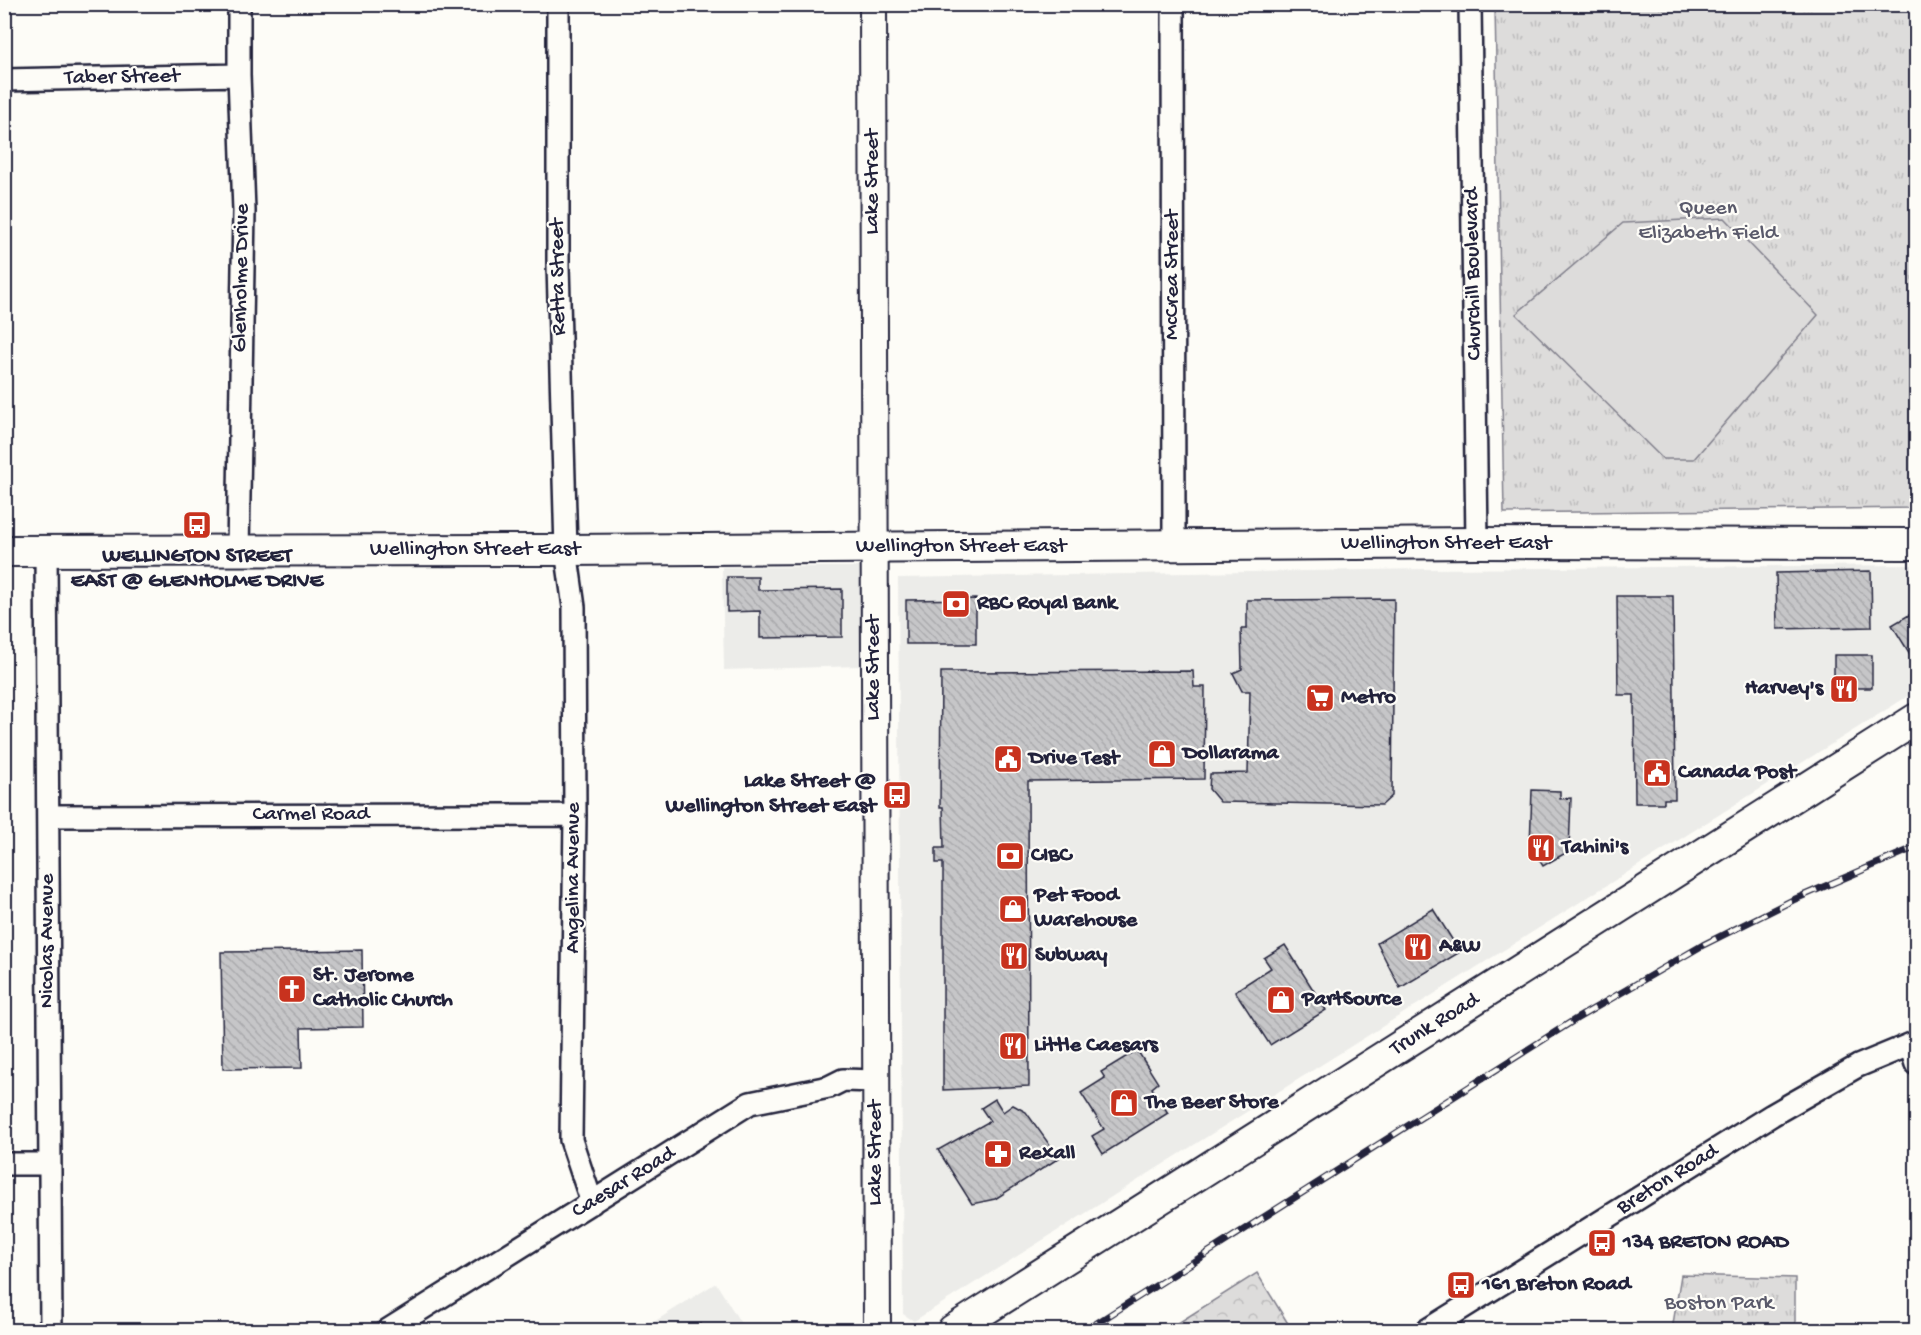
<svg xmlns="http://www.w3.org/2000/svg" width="1921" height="1335" font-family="'Gochi Hand',sans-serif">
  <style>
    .built { fill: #ecece9 }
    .forest { fill: url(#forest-crowns); stroke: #807f8b; stroke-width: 1.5 }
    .park { fill: url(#park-tufts); stroke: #807f8b; stroke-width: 1.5 }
    .garden { fill: #dddcdb; stroke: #807f8b; stroke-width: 1.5 }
    .building { fill: url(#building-back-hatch); stroke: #22223b; stroke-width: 1.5 }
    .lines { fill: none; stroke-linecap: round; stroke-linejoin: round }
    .minor-casing { stroke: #22223b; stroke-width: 26 }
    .tertiary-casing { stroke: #22223b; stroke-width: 30 }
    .secondary-casing { stroke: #22223b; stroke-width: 34 }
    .minor { stroke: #fdfcf7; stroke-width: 21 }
    .tertiary { stroke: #fdfcf7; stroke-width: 26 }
    .secondary { stroke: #fdfcf7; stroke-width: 30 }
    .rail-casing { stroke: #22223b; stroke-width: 7 }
    .rail { stroke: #fdfcf7; stroke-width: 4.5; stroke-dasharray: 14; stroke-linecap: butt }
    .labels { text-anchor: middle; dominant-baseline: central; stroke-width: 4.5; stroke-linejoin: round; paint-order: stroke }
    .street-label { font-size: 22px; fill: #22223b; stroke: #fdfcf7 }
    .park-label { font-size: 22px; fill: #5a5a6b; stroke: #fdfcf7 }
    .poi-label { font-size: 22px; font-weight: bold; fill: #22223b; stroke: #fdfcf7; text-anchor: start }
  </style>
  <defs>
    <pattern id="forest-crowns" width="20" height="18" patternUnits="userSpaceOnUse" patternTransform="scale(1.5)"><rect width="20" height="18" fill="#dddcdb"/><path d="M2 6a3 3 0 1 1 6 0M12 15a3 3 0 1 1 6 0" fill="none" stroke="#bdbcbd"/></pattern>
    <pattern id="park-tufts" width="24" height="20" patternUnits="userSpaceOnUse" patternTransform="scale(1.5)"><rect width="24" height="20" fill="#dddcdb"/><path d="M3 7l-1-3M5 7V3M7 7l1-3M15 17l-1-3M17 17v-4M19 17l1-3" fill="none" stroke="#bdbcbd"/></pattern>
    <pattern id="building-back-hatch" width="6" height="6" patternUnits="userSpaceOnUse" patternTransform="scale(1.5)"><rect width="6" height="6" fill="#c6c6c8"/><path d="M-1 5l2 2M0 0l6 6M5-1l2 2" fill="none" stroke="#aaaaad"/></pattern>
  </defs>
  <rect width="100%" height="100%" fill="#fdfcf7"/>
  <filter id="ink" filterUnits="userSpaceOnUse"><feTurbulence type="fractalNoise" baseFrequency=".0167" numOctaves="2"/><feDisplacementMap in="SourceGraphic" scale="12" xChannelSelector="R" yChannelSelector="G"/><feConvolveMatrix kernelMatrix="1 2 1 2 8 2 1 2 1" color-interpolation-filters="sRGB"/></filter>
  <g filter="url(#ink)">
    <path class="built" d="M1916 565V691L914 1321 903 1314 898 578 1426 569Z
      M722 567H860V666L724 670Z
      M716 1283 745 1330H641Z"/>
    <path class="forest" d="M1257 1273 1292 1330H1167Z"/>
    <path class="park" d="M1495 5H1916V508L1504 513Z
      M1681 1275 1795 1278V1330H1672Z"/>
    <path class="garden" d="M1725 218 1818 315 1694 459H1663L1516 314 1623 223Z"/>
    <path class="building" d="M1871 571 1872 627 1777 629 1776 573Z
      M727 577H758V590L842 589V637L760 638V611L727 612Z
      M1617 596H1673L1675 799H1664V803H1635L1634 695H1618Z
      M976 599V644H906V600Z
      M1394 599 1392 796 1382 805 1220 802 1209 789 1210 774 1248 773 1250 691H1242L1233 673 1242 669 1241 629H1247V600Z
      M1909 615 1916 626V657L1913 659 1892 625Z
      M1834 655H1872V688H1856V699H1834Z
      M1193 671 1194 687H1205L1204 779 1028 781 1029 1086 943 1090V863H936V848H944L943 807H940L941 672Z
      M1532 790 1560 791V799L1571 798 1569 851 1543 866 1530 846Z
      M1433 909 1460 952 1400 988 1377 943Z
      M1285 945 1326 1010 1270 1045 1235 991 1271 968 1264 958Z
      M362 950 363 1027 301 1028 302 1068 223 1069 221 952Z
      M1137 1050 1158 1083 1152 1088 1168 1113 1103 1154 1092 1136 1104 1129 1081 1093 1105 1078 1101 1072Z
      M995 1099 1003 1112 1013 1105 1026 1112 1059 1158 995 1199 972 1204 938 1150 990 1121 981 1108Z
      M701 1324 705 1330H690Z"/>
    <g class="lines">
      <g class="minor-casing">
        <path id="minor" d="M558 4V265L566 550 574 607 575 815 571 1140 592 1203
          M1173 4 1174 546
          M1470 4 1477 543
          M4 80 239 75
          M46 551 51 1330
          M238 551 244 211 239 75V4
          M48 816 575 815
          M1910 1045 1916 1064
          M4 1164H50
          M388 1330 750 1103 829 1087 843 1080 876 1081
          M1427 1330 1772 1115 1858 1066 1916 1042"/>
      </g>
      <g class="tertiary-casing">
        <path id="tertiary" d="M873 4 877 1330"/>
      </g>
      <g class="secondary-casing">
        <path id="secondary" d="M4 551 566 550 1477 543 1916 544
          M953 1330 1916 719"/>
      </g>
      <use href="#minor" class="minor"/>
      <use href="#tertiary" class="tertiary"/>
      <use href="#secondary" class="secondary"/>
      <g class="rail-casing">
        <path id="rail" d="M1086 1330 1576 1019 1703 945 1793 900 1916 847"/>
      </g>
      <use href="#rail" class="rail"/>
    </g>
  </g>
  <defs>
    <g id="bus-square" transform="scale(1.5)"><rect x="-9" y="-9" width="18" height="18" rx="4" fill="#c8321e" stroke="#fdfcf7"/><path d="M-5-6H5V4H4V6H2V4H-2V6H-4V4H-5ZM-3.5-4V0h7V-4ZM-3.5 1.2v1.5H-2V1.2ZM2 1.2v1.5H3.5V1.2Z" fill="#fff"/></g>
    <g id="bank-square" transform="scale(1.5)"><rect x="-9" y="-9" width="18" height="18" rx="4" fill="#c8321e" stroke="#fdfcf7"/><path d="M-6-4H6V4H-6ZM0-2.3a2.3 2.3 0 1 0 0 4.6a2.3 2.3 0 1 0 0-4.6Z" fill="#fff"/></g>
    <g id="restaurant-square" transform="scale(1.5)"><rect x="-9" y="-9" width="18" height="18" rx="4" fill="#c8321e" stroke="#fdfcf7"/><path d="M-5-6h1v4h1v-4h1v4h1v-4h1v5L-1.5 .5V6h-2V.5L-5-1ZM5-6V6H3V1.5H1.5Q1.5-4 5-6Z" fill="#fff"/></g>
    <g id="supermarket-square" transform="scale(1.5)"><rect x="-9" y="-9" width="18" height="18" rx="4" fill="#c8321e" stroke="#fdfcf7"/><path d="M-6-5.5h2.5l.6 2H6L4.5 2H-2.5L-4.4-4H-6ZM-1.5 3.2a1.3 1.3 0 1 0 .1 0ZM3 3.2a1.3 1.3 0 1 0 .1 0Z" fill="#fff"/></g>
    <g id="shop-square" transform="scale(1.5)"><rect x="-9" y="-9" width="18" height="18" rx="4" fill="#c8321e" stroke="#fdfcf7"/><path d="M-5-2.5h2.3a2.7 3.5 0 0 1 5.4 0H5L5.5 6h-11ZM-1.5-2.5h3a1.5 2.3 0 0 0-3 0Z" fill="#fff"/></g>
    <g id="civic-square" transform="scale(1.5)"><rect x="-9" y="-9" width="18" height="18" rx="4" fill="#c8321e" stroke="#fdfcf7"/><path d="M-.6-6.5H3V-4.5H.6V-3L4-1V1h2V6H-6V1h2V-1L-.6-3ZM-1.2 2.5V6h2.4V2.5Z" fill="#fff"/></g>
    <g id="church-square" transform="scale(1.5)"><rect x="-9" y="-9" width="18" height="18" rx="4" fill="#c8321e" stroke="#fdfcf7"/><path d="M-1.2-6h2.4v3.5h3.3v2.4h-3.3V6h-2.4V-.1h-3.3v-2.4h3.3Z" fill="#fff"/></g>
    <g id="pharmacy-square" transform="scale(1.5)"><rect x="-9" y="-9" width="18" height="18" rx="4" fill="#c8321e" stroke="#fdfcf7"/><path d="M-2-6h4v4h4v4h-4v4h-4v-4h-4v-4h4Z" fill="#fff"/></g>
  </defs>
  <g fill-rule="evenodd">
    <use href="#bus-square" x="197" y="525"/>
    <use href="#bank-square" x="956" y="604"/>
    <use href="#restaurant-square" x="1844" y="689"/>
    <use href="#supermarket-square" x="1320" y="698"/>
    <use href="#shop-square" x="1162" y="754"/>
    <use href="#civic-square" x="1008" y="759"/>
    <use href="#civic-square" x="1657" y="773"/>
    <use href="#bus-square" x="897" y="795"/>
    <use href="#restaurant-square" x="1541" y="848"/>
    <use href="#bank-square" x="1010" y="856"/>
    <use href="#shop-square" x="1013" y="909"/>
    <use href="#restaurant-square" x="1418" y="947"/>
    <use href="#restaurant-square" x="1014" y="956"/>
    <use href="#church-square" x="292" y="989"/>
    <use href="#shop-square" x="1281" y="1000"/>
    <use href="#restaurant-square" x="1013" y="1046"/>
    <use href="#shop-square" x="1124" y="1103"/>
    <use href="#pharmacy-square" x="998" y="1154"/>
    <use href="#bus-square" x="1602" y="1243"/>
    <use href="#bus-square" x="1461" y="1285"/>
  </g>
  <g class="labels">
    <g class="street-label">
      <text transform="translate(122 78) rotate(-1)">Taber Street</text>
      <text transform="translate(873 182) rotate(-90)">Lake Street</text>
      <text transform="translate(1474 274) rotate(-91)">Churchill Boulevard</text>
      <text transform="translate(1173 275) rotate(-90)">McCrea Street</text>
      <text transform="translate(559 277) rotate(-91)">Retta Street</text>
      <text transform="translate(242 278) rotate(-89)">Glenholme Drive</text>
      <text x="1446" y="544">Wellington Street East</text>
      <text x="961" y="547">Wellington Street East</text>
      <text x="475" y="550">Wellington Street East</text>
      <text transform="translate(874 668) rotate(-90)">Lake Street</text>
      <text x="311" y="815">Carmel Road</text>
      <text transform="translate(574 878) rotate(-90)">Angelina Avenue</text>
      <text transform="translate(48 941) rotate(-90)">Nicolas Avenue</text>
      <text transform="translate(1435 1025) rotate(-32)">Trunk Road</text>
      <text transform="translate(876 1153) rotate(-90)">Lake Street</text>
      <text transform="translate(1668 1180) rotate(-32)">Breton Road</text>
      <text transform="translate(624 1183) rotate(-32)">Caesar Road</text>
    </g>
    <g class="park-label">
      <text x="1708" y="209">Queen<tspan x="1708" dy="25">Elizabeth Field</tspan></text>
      <text x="1719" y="1304">Boston Park</text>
    </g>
    <g class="poi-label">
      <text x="197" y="557" text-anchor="middle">WELLINGTON STREET<tspan x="197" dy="25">EAST @ GLENHOLME DRIVE</tspan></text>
      <text x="977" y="604">RBC Royal Bank</text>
      <text x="1823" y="689" text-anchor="end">Harvey's</text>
      <text x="1341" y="698">Metro</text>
      <text x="1183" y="754">Dollarama</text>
      <text x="1029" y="759">Drive Test</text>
      <text x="1678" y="773">Canada Post</text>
      <text x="876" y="782" text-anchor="end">Lake Street @<tspan x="876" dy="25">Wellington Street East</tspan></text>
      <text x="1562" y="848">Tahini's</text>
      <text x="1031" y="856">CIBC</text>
      <text x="1034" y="896">Pet Food<tspan x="1034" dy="25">Warehouse</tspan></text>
      <text x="1439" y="947">A&amp;W</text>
      <text x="1035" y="956">Subway</text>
      <text x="313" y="976">St. Jerome<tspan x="313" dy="25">Catholic Church</tspan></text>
      <text x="1302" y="1000">PartSource</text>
      <text x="1034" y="1046">Little Caesars</text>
      <text x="1145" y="1103">The Beer Store</text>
      <text x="1019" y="1154">Rexall</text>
      <text x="1623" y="1243">134 BRETON ROAD</text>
      <text x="1482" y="1285">161 Breton Road</text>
    </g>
  </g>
  <rect width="1921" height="1335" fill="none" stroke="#fdfcf7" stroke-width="24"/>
  <rect x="12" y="12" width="1897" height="1311" fill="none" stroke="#22223b" stroke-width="2" filter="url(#ink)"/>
</svg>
